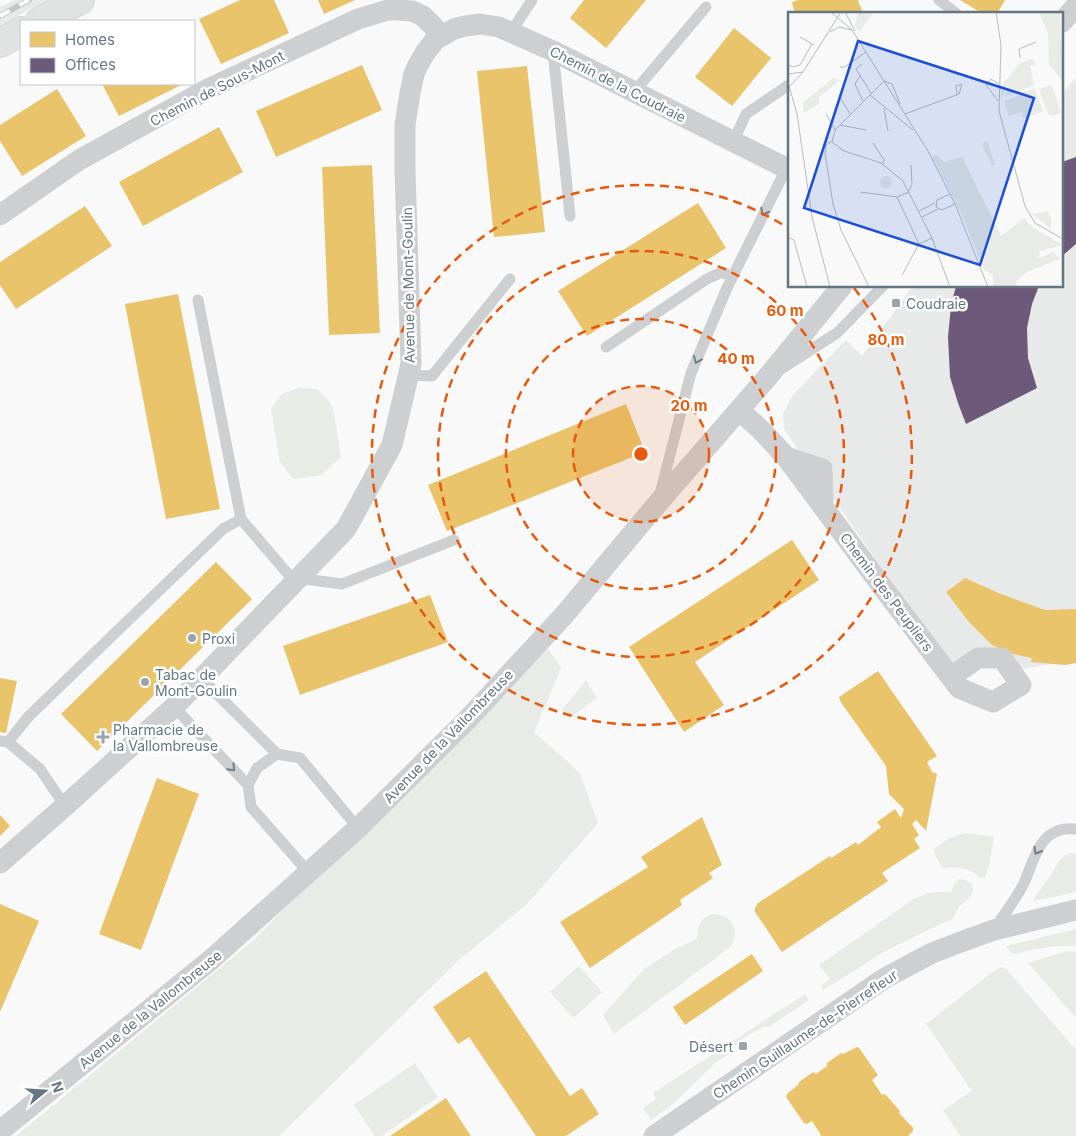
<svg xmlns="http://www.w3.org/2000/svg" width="1076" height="1136" font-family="Inter,sans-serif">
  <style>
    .built { fill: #e8e9e9 }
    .green { fill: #e8ebe6 }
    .homes { fill: #e9c46a }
    .offices { fill: #6d597a }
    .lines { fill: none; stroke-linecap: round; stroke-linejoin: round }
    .primary-casing { stroke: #d5d6d7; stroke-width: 30 }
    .lane { stroke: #cecfd0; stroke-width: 11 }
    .street { stroke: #cecfd0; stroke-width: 21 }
    .primary { stroke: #e1e2e2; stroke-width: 28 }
    .rail-casing { stroke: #c3c5c6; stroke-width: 5.5 }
    .rail { stroke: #fff; stroke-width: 4; stroke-dasharray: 11; stroke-linecap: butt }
    .oneway { stroke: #707f8b }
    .ring { fill: none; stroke: #e8590c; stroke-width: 2.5; stroke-dasharray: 9 6 }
    .poi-dot { fill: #99a4ac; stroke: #fff; stroke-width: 2 }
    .labels { text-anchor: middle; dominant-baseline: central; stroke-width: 5; stroke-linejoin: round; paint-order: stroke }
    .street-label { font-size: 14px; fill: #657683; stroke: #fff }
    .poi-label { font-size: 14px; fill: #657683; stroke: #fff; text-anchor: start }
    .inset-road { fill: none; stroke: #b5bdc3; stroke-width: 1 }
    .view { fill: #1d4ed8; fill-opacity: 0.15; stroke: #1d4ed8; stroke-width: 2.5 }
    .inset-edge { fill: none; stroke: #657683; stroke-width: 2.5 }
    .centre { fill: #e8590c; stroke: #fff; stroke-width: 2.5 }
    .ring-label { font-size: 15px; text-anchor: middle; font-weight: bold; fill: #e8590c; stroke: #fff; stroke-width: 5; stroke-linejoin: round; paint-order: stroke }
  </style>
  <rect width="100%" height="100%" fill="#f9f9f9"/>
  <path class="built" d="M15 0H47L0 25V7Z
    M1076 77V659L1023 669 949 663 784 429 783 414 792 396 846 340 862 356 913 286H1062V94Z"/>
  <path class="green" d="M299 388 317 389 330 402 334 413 341 457 321 475 293 479 280 462 271 409 282 394Z
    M548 649 561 668 534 732 580 773 598 823 527 904 461 958 279 1136H16L254 940 391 798Z
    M586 680 597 698 569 719 562 710Z
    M969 833 994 837 989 865 985 878H980C971 868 956 866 942 868L933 850C944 841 954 834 969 833Z
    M1072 853 1076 854V892L1034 901V898L1049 878 1060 860 1067 854Z
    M959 879C967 878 977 885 972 894 969 899 964 902 960 906 957 910 955 915 952 920L947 921 887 950 823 990 821 986 830 979 819 965 914 899C930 892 934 891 951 893L954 884Z
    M713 914C733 915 742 931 729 948L614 1034 603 1015 643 970 675 949 697 939C697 926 700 918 713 914Z
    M1076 929V946C1054 945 1036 949 1015 954L1011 953 1006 946Z
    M1067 951 1076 952V1018L1028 963Z
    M579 966 602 992 573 1018 550 992Z
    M1003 967 1007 970 1076 1050V1136H960L943 1110 972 1091 926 1024 995 970 999 968Z
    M805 994 809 1000 767 1028 765 1026 740 1040 728 1055 716 1062 673 1104 651 1120 643 1108 656 1099 653 1093Z
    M415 1063 438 1097 381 1136H375L354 1105Z"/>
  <path class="homes" d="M240 0H274L289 33 221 64 199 19Z
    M318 0H355L324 14Z
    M584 0H646L606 48 570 18Z
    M798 0H858L863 14H795L792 2Z
    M960 0H1005L997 14H983Z
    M734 28 771 58 732 106 695 77Z
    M362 65 382 110 276 157 256 111Z
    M527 66 545 232 494 237 477 71Z
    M102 84H183L119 116Z
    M57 89 86 136 22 176 0 141V125Z
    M219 127 243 172 143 226 119 182Z
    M372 165 380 333 329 335 322 167Z
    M698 203 726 248 587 336 558 291Z
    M85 206 112 246 16 309 0 285V262Z
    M178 294 220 509 166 519 125 304Z
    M626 404 645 452 447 531 428 485Z
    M792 540 819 580 695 662 724 705 684 732 629 647Z
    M216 562 252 599 97 751 61 714Z
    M965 578 1001 594 1045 610 1076 609V663L1065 665 1031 662 1032 658 1013 654 992 645 969 622 946 592Z
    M430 595 448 642 300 695 283 646Z
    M878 671 937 756 927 762 932 772 937 774 926 831 916 820 912 824 919 835 914 839 920 848 882 873 888 881 782 952 755 912V908L758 903 830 856 831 858 856 842 858 845 881 827 877 822 895 809 901 818 904 809 889 794 886 766 840 701 839 697Z
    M0 678 17 681 6 733 0 732Z
    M157 778 199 794 141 950 99 934Z
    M0 815 10 826 0 836Z
    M702 817 722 865 709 873 713 878 680 900 682 905 590 968 560 922 648 867 641 857Z
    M0 904 39 921 0 1012Z
    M752 954 763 971 685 1025 673 1007Z
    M486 971 570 1096 582 1088 599 1114 566 1136H536L469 1037 458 1044 433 1007Z
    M857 1047 859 1048 878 1075 872 1080 882 1095 885 1094 900 1111 899 1113 913 1128V1131L908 1136H820L821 1135 812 1121 807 1124 804 1123 786 1097 787 1094 799 1084V1082L813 1072 816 1074 827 1066V1063L841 1053 843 1054Z
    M446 1098 471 1136H390Z"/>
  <path class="offices" d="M1076 157V244L1062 256V162Z
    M956 286H1039L1032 304 1027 328 1028 358 1037 388 966 424 958 403 950 377 948 337 951 306Z"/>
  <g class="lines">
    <g class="primary-casing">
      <path id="primary" d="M40 21 80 0
        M0 43 21 31"/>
    </g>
    <path class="lane" d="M939 0 957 14
      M511 32 532 0
      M553 51 570 216
      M634 92 706 7
      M733 142 746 114 790 84
      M198 300 241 519 294 581
      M606 347 707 279 722 272 732 277
      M784 367 837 333 883 286
      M408 375 432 376 510 279
      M660 494 691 373 727 288 786 169
      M297 578 342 584 454 540
      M202 679 277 754
      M174 707 248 785
      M1 741 8 742 40 769 65 806
      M8 742 29 716 223 529 241 519
      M309 873 251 807 248 785 257 768 277 754 300 758 358 828
      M994 930C1004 914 1016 899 1024 883 1035 858 1040 825 1076 829"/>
    <path class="street" d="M1062 22 1076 6
      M0 215 79 160 208 89 358 19 388 10H397L412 11 423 16 433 26 442 36
      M739 410 761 430 786 457 884 589 959 688 993 702 1021 685 1002 658H978L951 677
      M786 457 822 469 823 506
      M0 863 65 806 174 707 346 529 392 445 411 364 405 170V125L410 93 414 74 418 65 425 53 435 40 454 29 465 26 480 24 499 27 553 51 790 170
      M0 1131 213 958 358 828 468 719 565 614 658 503 766 379 842 286
      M654 1136 885 978 932 953 966 940 994 930 1076 910"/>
    <use href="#primary" class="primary"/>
    <g class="rail-casing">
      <path id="rail" d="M0 16 29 0"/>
    </g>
    <use href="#rail" class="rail"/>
  </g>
  <defs><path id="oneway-chevron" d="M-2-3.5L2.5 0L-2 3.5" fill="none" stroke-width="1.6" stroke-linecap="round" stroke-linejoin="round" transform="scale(1.25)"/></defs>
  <g class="oneway">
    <use href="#oneway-chevron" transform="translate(764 212) rotate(117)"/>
    <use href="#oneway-chevron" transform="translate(697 360) rotate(113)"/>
    <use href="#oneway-chevron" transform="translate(232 768) rotate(46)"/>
    <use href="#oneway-chevron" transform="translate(1037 851) rotate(120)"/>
  </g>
  <circle cx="641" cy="454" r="68" fill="#e8590c" fill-opacity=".12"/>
  <g class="ring">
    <circle cx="641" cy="454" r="68"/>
    <circle cx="641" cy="454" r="135"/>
    <circle cx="641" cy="454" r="203"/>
    <path d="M854 288A270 270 0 1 1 788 228"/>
  </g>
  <g class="poi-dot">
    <rect x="891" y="298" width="10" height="10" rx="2.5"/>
    <circle cx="192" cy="638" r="5"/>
    <circle cx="145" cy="682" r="5"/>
    <path d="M100.5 729.5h5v5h5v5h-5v5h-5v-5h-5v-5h5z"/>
    <rect x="738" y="1041" width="10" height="10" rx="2.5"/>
  </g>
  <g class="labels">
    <g class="street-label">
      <text transform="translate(618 84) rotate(27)">Chemin de la Coudraie</text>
      <text transform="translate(217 88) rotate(-27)">Chemin de Sous-Mont</text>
      <text transform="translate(408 285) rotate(-91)">Avenue de Mont-Goulin</text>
      <text transform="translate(887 592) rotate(53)">Chemin des Peupliers</text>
      <text transform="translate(448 736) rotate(-46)">Avenue de la Vallombreuse</text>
      <text transform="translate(150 1009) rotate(-39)">Avenue de la Vallombreuse</text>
      <text transform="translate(805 1034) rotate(-34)">Chemin Guillaume-de-Pierrefleur</text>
    </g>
    <g class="poi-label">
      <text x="906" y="303">Coudraie</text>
      <text x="202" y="638">Proxi</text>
      <text x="155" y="674">Tabac de<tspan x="155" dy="16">Mont-Goulin</tspan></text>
      <text x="113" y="729">Pharmacie de<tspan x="113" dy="16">la Vallombreuse</tspan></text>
      <text x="733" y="1046" text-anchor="end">Désert</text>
    </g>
  </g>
  <g transform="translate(788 12)">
    <rect width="275" height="275" fill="#f9f9f9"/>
    <path d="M70 0H86L71 20 67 13ZM251 0H272L275 69 261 53 260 22ZM245 47 248 53 242 54 246 73 217 85 220 71 213 88 214 73 232 51ZM45 66 52 68 31 85V92L16 101 15 91ZM264 73 273 101 264 104 260 102 251 77ZM247 76 255 100 235 106 234 100 221 104 216 89ZM197 129 200 131 207 153H204L194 133ZM148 143 156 150 174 145 213 224 236 206 245 216 275 233 252 239 250 247 265 240 272 247 241 259 229 268 228 275H206L205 263 196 258 174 204 144 144ZM92 170a6 6 0 1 1 12 0a6 6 0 1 1-12 0ZM260 199 264 210 262 216 244 202Z" fill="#e8ebe6"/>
    <path class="inset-road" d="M43 0 64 18 140 139 167 192 200 275M57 0 67 19M208 0 213 33 211 99 237 194 247 211 275 227M42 20 51 15 64 18M12 25 26 33M232 46 231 37 248 30M0 52 4 55 12 53 24 32M74 52 68 57 83 81M52 54 55 56 78 40M0 62 15 60M72 64 67 72 75 89M96 69 47 118 44 130 56 139 93 151 115 169 144 226 162 275M96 69 104 72 112 92M0 70 9 102 24 205 42 275M2 74 15 60 53 0M82 83 125 118M53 87 62 102M210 89 198 73 203 67 211 72M96 96 100 119M38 102 47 118M117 102 171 82 174 72 168 74 169 83M52 113 78 118M44 129 38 133 37 141 45 192 53 218 81 275M85 131 96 148 95 152M121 179 124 172 123 153M72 180 109 185 121 180M162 182 149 188 148 195 154 198 167 192M109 185 131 232M131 199 147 191M134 205 150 197M0 225 6 228 19 275M114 263 131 232 144 226"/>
    <path class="view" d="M70 29 246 86 192 253 16 196Z"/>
    <rect width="275" height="275" class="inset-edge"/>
  </g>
  <circle cx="641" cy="454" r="8" class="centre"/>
  <g class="ring-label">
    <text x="785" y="316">60 m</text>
    <text x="886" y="345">80 m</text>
    <text x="736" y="364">40 m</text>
    <text x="689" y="411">20 m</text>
  </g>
  <rect x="20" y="20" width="175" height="65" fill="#ffffff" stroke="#c1c8cd"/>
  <rect x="30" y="32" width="25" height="15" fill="#e9c46a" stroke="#c1c8cd"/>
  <text x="65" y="45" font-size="15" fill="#657683">Homes</text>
  <rect x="30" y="58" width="25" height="15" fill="#6d597a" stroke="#c1c8cd"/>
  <text x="65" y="70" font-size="15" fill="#657683">Offices</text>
  <g transform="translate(45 1091) rotate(72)" stroke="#ffffff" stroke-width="4" paint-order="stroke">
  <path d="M0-4L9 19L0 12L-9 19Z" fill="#657683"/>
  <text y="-8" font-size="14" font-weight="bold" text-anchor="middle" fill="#657683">N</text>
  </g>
</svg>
